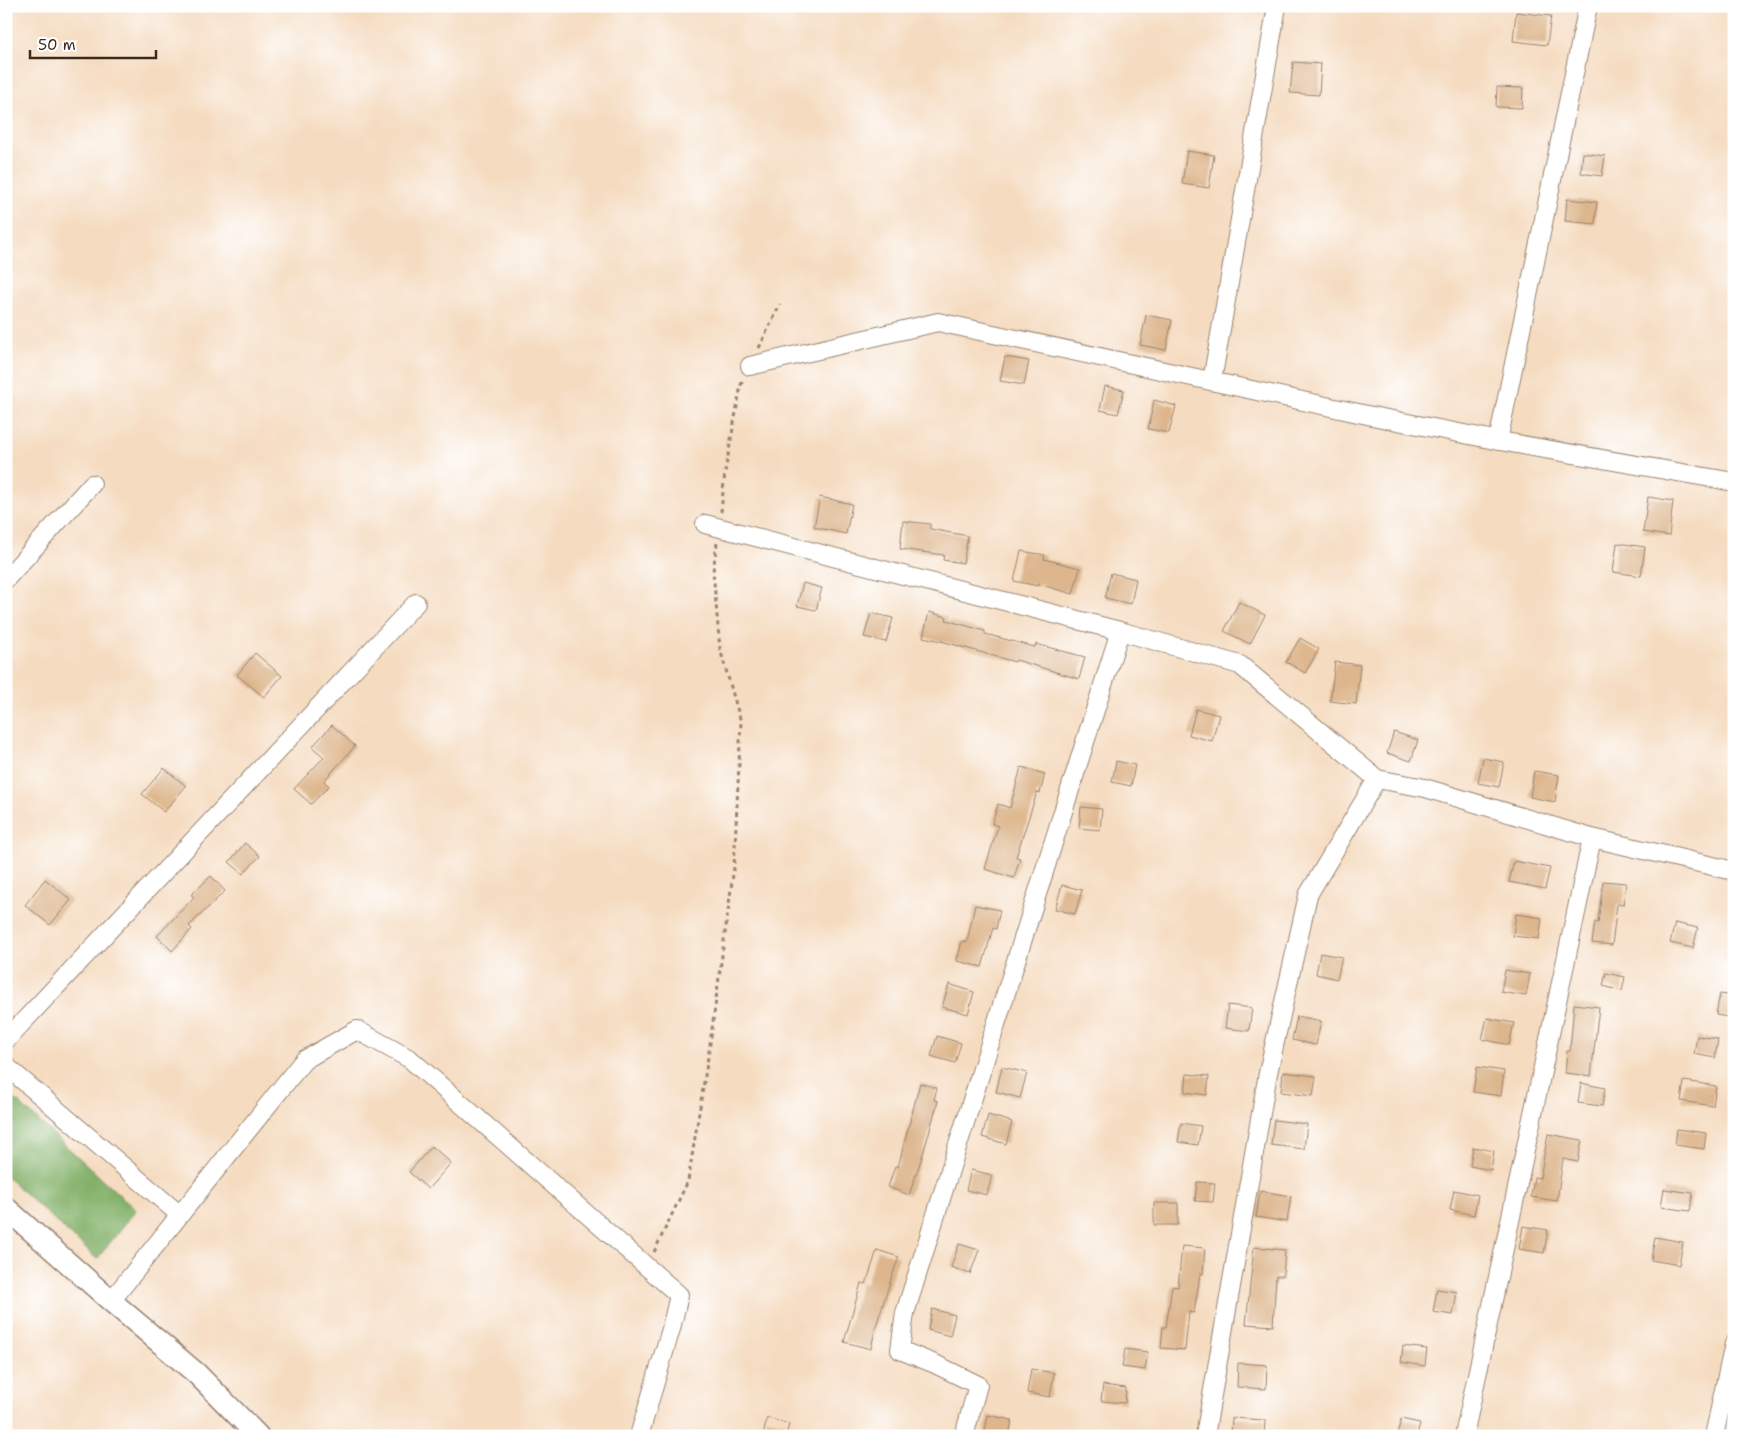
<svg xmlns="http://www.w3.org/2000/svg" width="1740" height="1442" font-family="'Shantell Sans',sans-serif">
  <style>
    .forest { fill: #82b068; stroke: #5e6d43 }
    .building { fill: #ddb68d }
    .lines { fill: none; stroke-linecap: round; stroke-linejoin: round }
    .minor-casing { stroke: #988370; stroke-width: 20 }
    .major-casing { stroke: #988370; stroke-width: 24 }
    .path { stroke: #988370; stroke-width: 3; stroke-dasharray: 4 4; stroke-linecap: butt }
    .minor { stroke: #fff; stroke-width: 18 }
    .major { stroke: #fff; stroke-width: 21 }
  </style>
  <rect width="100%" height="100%" fill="#fff"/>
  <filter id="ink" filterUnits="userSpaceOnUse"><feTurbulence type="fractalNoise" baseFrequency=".02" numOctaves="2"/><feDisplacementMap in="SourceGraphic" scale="10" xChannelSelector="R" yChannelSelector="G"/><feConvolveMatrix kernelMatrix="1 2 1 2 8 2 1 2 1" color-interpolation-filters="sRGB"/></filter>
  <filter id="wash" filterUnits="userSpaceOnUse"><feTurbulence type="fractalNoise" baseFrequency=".0096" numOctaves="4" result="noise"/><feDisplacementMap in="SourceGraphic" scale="20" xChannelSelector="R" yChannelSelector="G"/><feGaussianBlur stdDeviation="1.12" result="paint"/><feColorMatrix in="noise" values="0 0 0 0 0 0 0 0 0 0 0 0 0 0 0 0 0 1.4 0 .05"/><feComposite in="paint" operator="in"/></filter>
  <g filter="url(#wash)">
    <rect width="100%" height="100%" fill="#f5dcc1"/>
    <path class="forest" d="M6 1091 136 1210 97 1259 6 1176Z"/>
    <g id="blocks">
      <path class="building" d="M1516 12 1551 16 1547 45 1513 41Z
        M1293 62 1321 64 1319 95 1290 93Z
        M1497 87 1523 88 1522 108 1496 107Z
        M1187 151 1214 155 1209 188 1182 184Z
        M1583 153 1605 156 1602 176 1581 173Z
        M1567 199 1597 202 1595 224 1565 221Z
        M1146 315 1172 320 1166 350 1140 345Z
        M1005 357 1029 361 1024 385 1000 381Z
        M1105 386 1124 390 1118 414 1100 410Z
        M1154 400 1176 406 1169 433 1148 429Z
        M820 497 852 504 846 534 814 527Z
        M1648 497 1673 501 1669 536 1643 532Z
        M903 521 930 524V529L968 536 963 563 943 560 944 555 900 549Z
        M1617 543 1645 547 1641 576 1613 572Z
        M1021 551 1045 555 1044 559 1080 568 1073 594 1038 584V586L1014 581Z
        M1111 573 1136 579 1131 604 1105 598Z
        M803 583 822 588 816 610 797 606Z
        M1239 602 1265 615 1250 644 1224 631Z
        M929 612 947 617 946 620 985 631V634L1035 647 1036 644 1085 657 1079 679 1016 660 1015 662 941 641 923 637Z
        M871 613 893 618 886 642 864 637Z
        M1300 638 1319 649 1305 673 1286 662Z
        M255 653 282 676 264 697 237 675Z
        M1335 662 1360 665 1356 704 1330 701Z
        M1196 709 1219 715 1212 741 1189 735Z
        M332 725 355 746 324 781 329 786 311 804 294 789 324 757 312 747Z
        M1394 732 1418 740 1411 761 1387 753Z
        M1483 758 1504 762 1499 787 1478 783Z
        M1116 761 1135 765 1131 786 1112 782Z
        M1021 767 1045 774 1040 793 1037 792 1016 857 1020 858 1014 878 985 869 998 826 992 824 998 804 1010 808Z
        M164 768 186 786 164 812 142 794Z
        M1534 771 1559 775 1555 802 1530 797Z
        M1081 807 1102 809 1100 830 1079 828Z
        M245 843 260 856 243 874 229 862Z
        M1514 861 1550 868 1545 889 1509 882Z
        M211 876 225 891 189 926 192 929 172 951 157 936 194 897 191 895Z
        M45 879 71 900 50 925 25 905Z
        M1603 881 1626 883 1623 905 1617 904 1612 945 1592 943 1595 922 1598 923Z
        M1062 885 1082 890 1075 914 1055 909Z
        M975 905 1000 910 996 929 993 928 982 967 957 961 962 941 967 942Z
        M1516 914 1542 918 1539 939 1513 936Z
        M1675 923 1698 928 1693 948 1670 943Z
        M1320 953 1342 957 1337 979 1316 974Z
        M1505 970 1530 974 1526 996 1501 992Z
        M1606 973 1625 977 1622 991 1603 986Z
        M949 984 974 992 968 1014 942 1007Z
        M1720 994 1734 996V1018L1716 1015Z
        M1574 1004 1599 1007 1591 1076 1565 1073 1567 1051H1570Z
        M1228 1005 1252 1008 1249 1031 1225 1028Z
        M1297 1016 1321 1021 1316 1045 1292 1040Z
        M1487 1018 1514 1023 1509 1045 1482 1039Z
        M937 1036 961 1043 955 1063 931 1056Z
        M1697 1036 1718 1039 1715 1058 1694 1054Z
        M1002 1067 1027 1073 1020 1098 996 1092Z
        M1477 1067 1504 1071 1501 1096 1473 1092Z
        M1283 1072 1316 1076 1313 1096 1281 1092Z
        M1187 1074 1209 1076 1207 1095 1185 1092Z
        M1684 1081 1716 1086 1713 1106 1681 1101Z
        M920 1083 937 1088 934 1100 938 1101 923 1154 909 1195 888 1187 895 1166 898 1167Z
        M1581 1083 1605 1088 1602 1106 1578 1103Z
        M988 1115 1012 1122 1006 1144 982 1137Z
        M1274 1120 1307 1124 1304 1149 1271 1145Z
        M1181 1123 1201 1126 1198 1145 1178 1142Z
        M1677 1129 1706 1133 1704 1149 1675 1145Z
        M1548 1134 1582 1140 1578 1162 1563 1159 1557 1201 1531 1197 1534 1177 1540 1178Z
        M432 1146 451 1163 428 1189 409 1172Z
        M1473 1147 1494 1151 1491 1170 1470 1166Z
        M971 1170 992 1175 987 1195 966 1190Z
        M1197 1182 1215 1183 1213 1202 1195 1201Z
        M1664 1189 1693 1193 1690 1211 1661 1207Z
        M1454 1190 1478 1195 1474 1215 1450 1210Z
        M1260 1191 1291 1196 1287 1222 1256 1217Z
        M1154 1203H1178V1225H1154Z
        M1523 1226 1548 1230 1544 1253 1519 1249Z
        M1655 1237 1683 1242 1679 1265 1651 1260Z
        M959 1244 979 1250 970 1274 951 1267Z
        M1182 1246 1205 1248 1203 1274H1200L1194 1313 1189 1312 1185 1350 1161 1348 1163 1327H1166L1172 1286 1178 1287Z
        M1254 1247 1285 1250 1283 1276H1276L1273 1326 1246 1324Z
        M877 1250 899 1257 892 1276 875 1329 871 1349 844 1342 861 1283 866 1284Z
        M1437 1289 1457 1292 1453 1315 1433 1312Z
        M932 1309 955 1315 950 1336 928 1330Z
        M1403 1346 1427 1349 1425 1366 1401 1362Z
        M1125 1349 1148 1352 1145 1370 1122 1367Z
        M1238 1363 1267 1365 1266 1389 1237 1387Z
        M1031 1369 1054 1373 1050 1397 1027 1393Z
        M1103 1385 1126 1388 1125 1403 1101 1401Z
        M988 1415 1012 1420 1009 1436H984Z
        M767 1418 789 1424 786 1436H763Z
        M1232 1418 1265 1420 1264 1436H1231Z
        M1401 1419 1420 1423 1417 1436H1397Z"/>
    </g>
  </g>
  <g filter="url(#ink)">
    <use href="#blocks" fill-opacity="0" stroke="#988370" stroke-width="1"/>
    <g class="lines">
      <g class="minor-casing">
        <path id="minor" d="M750 366 938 322 1372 416 1505 442 1734 482
          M1212 381 1277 6
          M1498 441 1588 6
          M705 524 1120 631 1240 665 1377 779 1425 788 1592 838 1734 871
          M6 579 92 484
          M6 1040 416 603
          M6 1066 180 1215
          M111 1301 304 1060 357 1030 410 1059 679 1295 671 1329 639 1436
          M964 1436 978 1385 935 1364 900 1350 905 1313 1120 631
          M1205 1436 1268 1073 1308 895 1377 779
          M1464 1436 1592 838
          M1714 1436 1734 1344"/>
      </g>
      <g class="major-casing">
        <path id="major" d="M6 1208 111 1301 197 1374 258 1436"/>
      </g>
      <path class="path" d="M759 348 780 304
        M721 512 725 472 741 385 743 380
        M654 1252 688 1181 709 1051 734 867 741 722 720 649 713 571 717 543"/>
      <use href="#minor" class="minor"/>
      <use href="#major" class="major"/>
    </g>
  </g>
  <rect width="1740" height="1442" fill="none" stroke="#fff" stroke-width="25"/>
  <path d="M30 50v8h126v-8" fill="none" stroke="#3b2a1e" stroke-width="2.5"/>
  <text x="38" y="50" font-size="15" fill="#3b2a1e" stroke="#ffffff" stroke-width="4" paint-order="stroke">50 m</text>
</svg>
